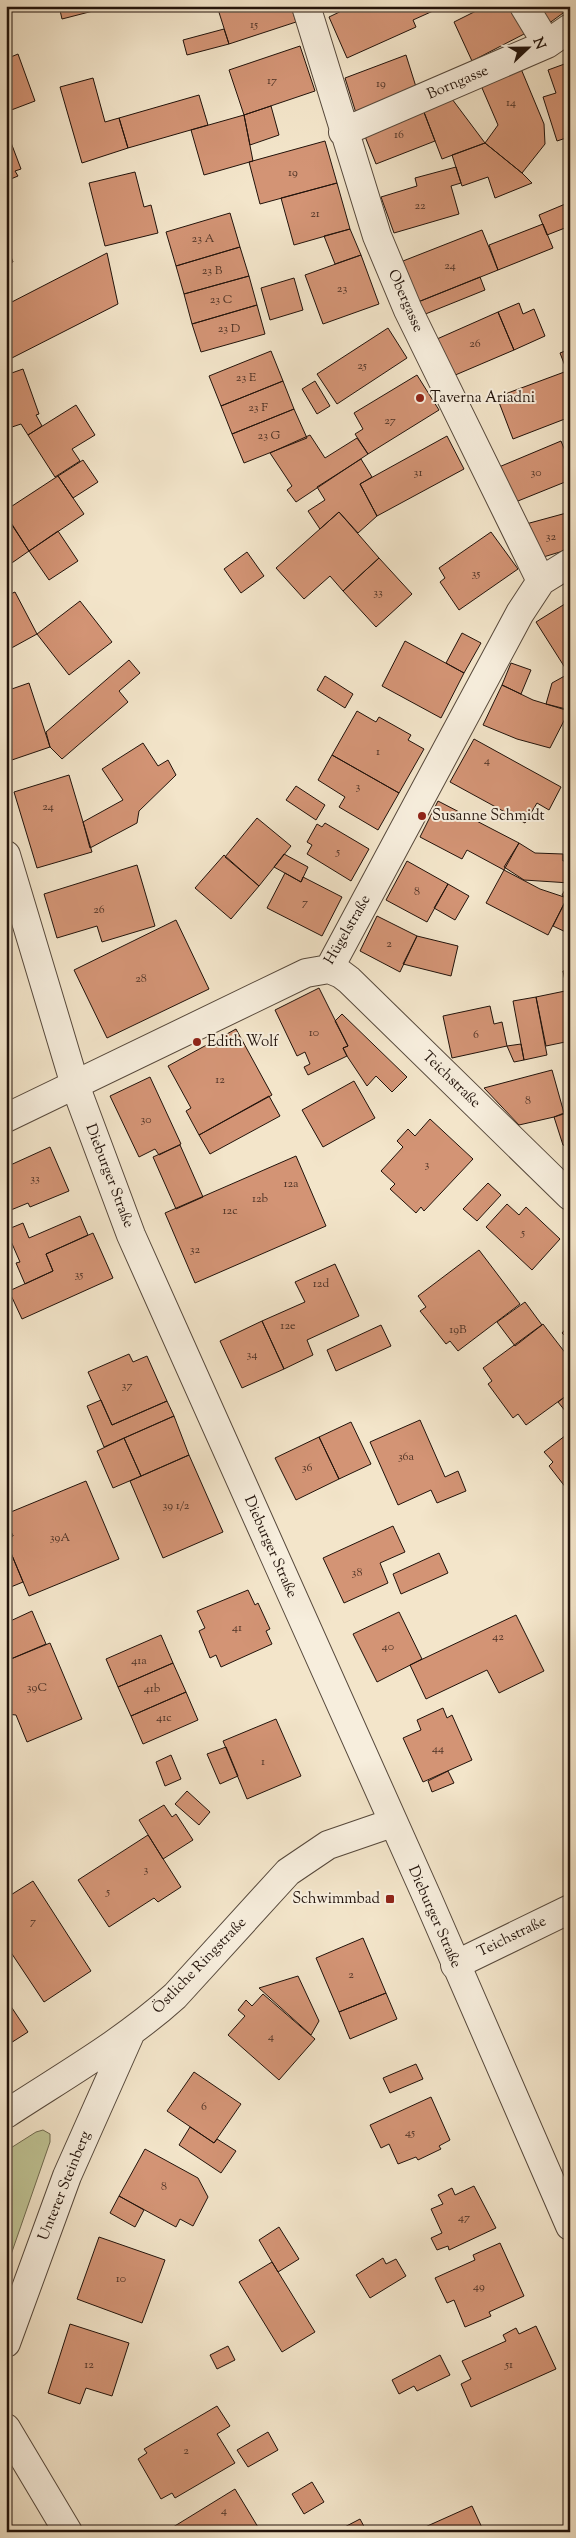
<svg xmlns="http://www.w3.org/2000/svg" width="576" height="2538" font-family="'Sorts Mill Goudy',serif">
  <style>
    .green { fill: #bfc394; stroke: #706b50 }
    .building { fill: #d39475; stroke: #22130b }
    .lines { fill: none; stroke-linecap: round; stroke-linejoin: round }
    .minor-casing { stroke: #56483b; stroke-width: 30 }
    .tertiary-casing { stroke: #56483b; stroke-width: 30 }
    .minor { stroke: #f7eedd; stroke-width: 28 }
    .tertiary { stroke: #f7eedd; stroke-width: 28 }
    .poi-dot { fill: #8f2418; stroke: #f7eedd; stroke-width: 2 }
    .labels { text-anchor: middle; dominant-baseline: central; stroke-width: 4; stroke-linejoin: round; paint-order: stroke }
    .number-label { font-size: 12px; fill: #4e3326 }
    .street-label { font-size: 15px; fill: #22130b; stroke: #f7eedd }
    .poi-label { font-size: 15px; fill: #22130b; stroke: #f7eedd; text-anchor: start }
  </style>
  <rect width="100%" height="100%" fill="#f3e5ca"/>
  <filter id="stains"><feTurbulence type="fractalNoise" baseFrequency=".004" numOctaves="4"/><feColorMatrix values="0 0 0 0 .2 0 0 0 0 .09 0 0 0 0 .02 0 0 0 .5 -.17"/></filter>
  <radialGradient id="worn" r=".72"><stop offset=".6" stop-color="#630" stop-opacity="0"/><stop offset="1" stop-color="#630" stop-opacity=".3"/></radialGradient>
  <path class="green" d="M43 2130 50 2134V2142L6 2269V2151L36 2132Z"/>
  <path class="building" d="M59 6H91L93 11 62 19Z
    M91 6H106L93 11Z
    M217 6H291L296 22 229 44Z
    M352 6H432L433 11 413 20 416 27 347 58 329 17Z
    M486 6H512L526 33 472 61 454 22Z
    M536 6H570V8L548 24Z
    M224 29 229 44 187 55 183 40Z
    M300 46 315 91 244 115 229 70Z
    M18 54 35 101 6 112V59Z
    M406 55 417 90 356 113 345 78Z
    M570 62V140L569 137 557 141 543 97 556 93 548 70Z
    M519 64 544 124 545 144 522 173 485 143 498 125 479 81Z
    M93 78 105 122 119 118 128 148 82 163 60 87Z
    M199 95 208 125 128 148 119 118Z
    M449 95 485 143 442 159 422 107Z
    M271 106 279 135 250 145 244 115Z
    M422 107 435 141 376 164 362 129Z
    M244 115 253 161 204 175 191 130Z
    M7 132 21 169 15 171 18 176 6 181Z
    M325 141 337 183 260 204 249 162Z
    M485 143 522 173 532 183 495 198 488 177 462 186 452 155Z
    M456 167 461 183 451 186 459 214 394 233 381 197 417 186 415 178Z
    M135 172 144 207 151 205 158 233 105 246 89 183Z
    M337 183 350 229 294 245 281 198Z
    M570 202V226L547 235 539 215Z
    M230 213 240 247 176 266 166 232Z
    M543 224 553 248 498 270 489 245Z
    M350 229 361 255 335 264 324 236Z
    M482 230 498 270 418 302 403 261Z
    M6 244 13 262 6 264Z
    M240 247 249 276 184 294 176 266Z
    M107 253 118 304 6 361V305Z
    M361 255 379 304 323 324 305 275Z
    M249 276 257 305 192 324 184 294Z
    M480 277 485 290 423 315 418 302Z
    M294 278 303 310 270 320 261 288Z
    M519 303 523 314 534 309 545 336 514 350 498 312Z
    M257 305 265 334 201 352 192 324Z
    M498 312 514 350 453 376 437 339Z
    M388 328 407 358 337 404 317 374Z
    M570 349V417L513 439 497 397 567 371 560 353Z
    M271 351 283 381 221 406 209 376Z
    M23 369 39 414 36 415 42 426 28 435 21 424 6 429V375Z
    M417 375 439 410 368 454 355 434 363 429 354 413Z
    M283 381 294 409 232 434 221 406Z
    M315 381 330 406 317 414 302 389Z
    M76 405 95 435 72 449 80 461 55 477 28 435Z
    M294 409 307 438 244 463 232 434Z
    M310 435 325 458 357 438 368 454 296 502 287 490 292 486 270 453Z
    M447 436 464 469 377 516 360 484Z
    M561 441 570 463V480L513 503 499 467Z
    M361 459 372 477 360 484 377 516 358 533 339 512 320 529 308 511 325 500 317 487Z
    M83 460 98 482 73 498 58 476Z
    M58 476 84 514 29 551 6 516V510Z
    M339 512 379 558 343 591 330 576 304 599 276 568Z
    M570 512V549L540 558 526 524Z
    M8 518 29 551 6 567V519Z
    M58 531 78 561 49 580 29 551Z
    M491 532 518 569 459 610 440 582 445 578 439 568Z
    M247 552 264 576 241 593 224 569Z
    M379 558 412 594 376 627 343 591Z
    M15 592 37 634 6 651V596Z
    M80 601 112 642 69 675 37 634Z
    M568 602 570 605 569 674 536 622Z
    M462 633 481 643 464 673 446 663Z
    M405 641 464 673 441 718 382 686Z
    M129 660 140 673 119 691 128 702 62 759 50 747 46 732Z
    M511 663 531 670 521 694 502 685Z
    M570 673V710L546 704 552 683Z
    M325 676 353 694 345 708 317 690Z
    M29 683 50 747 6 762V691Z
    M502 685 533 700 569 711 550 748 517 739 483 725Z
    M357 711 376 722 379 717 411 735 408 740 424 749 399 793 332 755Z
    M474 739 561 787 549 810 537 803 525 823 450 782Z
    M143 743 158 766 168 760 176 775 139 811 137 823 90 848 83 822 123 800 102 769Z
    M332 755 399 793 378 830 339 807 345 797 318 780Z
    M69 775 92 852 37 868 14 792Z
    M296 786 325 805 316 820 286 800Z
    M438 801 519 843 504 870 467 850 462 859 420 837Z
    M257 818 291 846 259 886 225 857Z
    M325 823 369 849 351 881 307 854 312 845 307 842 317 824 322 827Z
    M519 843 535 853 563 854V861L570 860V883L524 880 504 867Z
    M284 854 308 867 301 882 274 867Z
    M224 855 259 886 231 919 195 888Z
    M407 861 448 884 427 922 386 900Z
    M137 865 155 926 102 942 97 926 57 938 44 894Z
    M504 870 540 889 567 898 548 935 486 903Z
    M285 873 301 882 303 877 342 897 322 936 267 908Z
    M448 884 469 896 455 920 434 908Z
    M566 888 570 890V934L553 926 567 898 562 895Z
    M377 916 417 936 400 972 360 951Z
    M176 920 209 989 107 1038 74 970Z
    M417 936 458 946 451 976 403 964Z
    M570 970V990L567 991 563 971Z
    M319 988 348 1046 343 1048 347 1056 308 1075 304 1067 310 1064 305 1052 297 1056 275 1010Z
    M570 990V1041L546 1046 536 997Z
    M536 997 547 1055 524 1060 513 1001Z
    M490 1006 494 1024 502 1022 507 1046 452 1058 443 1016Z
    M342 1014 407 1077 392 1092 376 1076 367 1086 347 1056 343 1048 348 1046 335 1021Z
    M236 1029 272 1095 199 1135 186 1111 191 1108 168 1066Z
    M521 1044 524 1060 514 1062 507 1046Z
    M552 1070 564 1113 554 1117 519 1125 484 1088Z
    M150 1077 181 1144 159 1155 155 1149 139 1157 110 1096Z
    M354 1081 375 1118 323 1147 302 1110Z
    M269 1096 280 1116 210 1154 199 1135Z
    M570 1112V1143L563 1145 554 1117Z
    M430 1119 473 1159 424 1211 421 1207 416 1213 390 1189 395 1184 381 1171 403 1147 397 1141 408 1129 415 1136Z
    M570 1143V1152L563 1145Z
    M180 1145 203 1197 176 1209 153 1157Z
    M50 1147 69 1191 30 1207 28 1203 6 1212V1167Z
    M296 1156 326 1226 195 1283 165 1213Z
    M488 1183 501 1195 477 1221 463 1209Z
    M507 1204 519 1215 526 1207 560 1239 532 1270 486 1227Z
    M80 1216 88 1235 46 1254 53 1271 25 1284 16 1263 20 1262 6 1230 23 1223 29 1238Z
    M93 1233 113 1278 22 1319 9 1291 53 1271 46 1254Z
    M479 1250 520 1304 458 1351 450 1341 446 1344 420 1311 426 1307 418 1296Z
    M335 1264 359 1316 307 1340 313 1355 284 1369 262 1321 305 1302 295 1282Z
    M525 1302 542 1325 515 1346 497 1322Z
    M262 1321 284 1369 242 1388 220 1341Z
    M543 1324 570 1359V1393L526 1425 518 1414 513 1418 488 1384 492 1381 483 1368Z
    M570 1324V1341L562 1333Z
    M381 1325 391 1346 336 1371 327 1350Z
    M129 1354 133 1362 147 1356 167 1401 112 1425 88 1372Z
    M570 1393V1417L558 1402Z
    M101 1400 112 1425 167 1401 174 1416 104 1447 87 1406Z
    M174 1416 189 1455 141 1476 124 1438Z
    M420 1420 445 1477 458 1471 466 1491 437 1503 431 1490 398 1505 370 1442Z
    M351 1422 371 1464 339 1479 319 1437Z
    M570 1432V1493L549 1466 553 1462 544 1452Z
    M319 1437 339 1479 296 1500 275 1458Z
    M124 1438 141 1476 113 1488 97 1451Z
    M189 1455 223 1532 163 1558 130 1481Z
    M86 1481 119 1559 29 1596 6 1541 13 1536 6 1521V1514Z
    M6 1521 13 1536 6 1539Z
    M393 1526 405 1552 380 1563 388 1583 344 1603 323 1558Z
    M6 1541 23 1582 6 1589Z
    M439 1553 448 1573 401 1594 393 1574Z
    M248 1590 255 1605 258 1603 270 1629 266 1631 272 1644 221 1667 216 1655 210 1658 199 1631 205 1628 197 1611Z
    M32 1611 46 1644 6 1661V1623Z
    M399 1612 422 1659 377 1682 353 1634Z
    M516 1615 544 1671 499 1693 487 1670 426 1699 410 1665Z
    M161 1635 173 1663 118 1687 106 1659Z
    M50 1643 82 1719 27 1742 16 1715 6 1714V1661Z
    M173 1663 186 1692 131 1716 118 1687Z
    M186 1692 198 1720 143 1744 131 1716Z
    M443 1708 447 1718 452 1715 472 1760 423 1782 403 1738 421 1730 417 1720Z
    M276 1719 301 1776 247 1799 223 1741Z
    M226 1747 238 1776 220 1784 207 1754Z
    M171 1755 181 1779 165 1786 156 1762Z
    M448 1771 454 1783 432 1792 428 1781Z
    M187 1791 210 1812 199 1825 175 1804Z
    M164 1805 172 1817 176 1814 193 1840 163 1859 139 1820Z
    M148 1835 181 1887 158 1902 154 1898 109 1927 78 1880Z
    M33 1881 91 1971 44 2002 6 1945V1898Z
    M363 1938 386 1993 339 2012 316 1958Z
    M298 1976 319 2021 311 2035 259 1988Z
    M386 1993 397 2019 350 2039 339 2012Z
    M263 1994 315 2039 279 2080 228 2035 245 2016 238 2010 246 2000 252 2006Z
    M6 1999 28 2032 6 2046Z
    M416 2064 423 2079 390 2093 383 2078Z
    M194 2072 241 2104 214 2143 167 2111Z
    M431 2097 450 2140 439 2146 441 2149 418 2160 416 2157 398 2164 389 2144 381 2148 370 2125Z
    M190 2127 214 2143 217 2139 236 2151 221 2173 179 2145Z
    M145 2149 198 2178 208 2197 193 2226 180 2219 176 2227 119 2196Z
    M474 2186 496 2228 449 2250 448 2246 437 2250 431 2238 442 2233 431 2209 443 2204 438 2195 452 2188 455 2195Z
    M119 2196 144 2210 135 2227 110 2213Z
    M279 2227 299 2259 278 2272 259 2240Z
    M99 2237 165 2260 142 2323 77 2299Z
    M500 2243 524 2296 489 2312 491 2316 465 2327 454 2300 447 2303 435 2278 475 2260 473 2255Z
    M383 2258 386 2264 396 2259 406 2276 370 2298 356 2275Z
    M272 2262 315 2332 282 2352 239 2282Z
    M70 2324 129 2343 112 2396 86 2388 80 2404 48 2393Z
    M536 2326 556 2369 471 2407 461 2384 471 2379 462 2361 506 2341 503 2335 516 2328 519 2334Z
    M228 2346 235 2360 217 2369 210 2355Z
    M440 2355 450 2375 417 2391 414 2386 399 2394 392 2380Z
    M217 2406 230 2426 217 2434 235 2463 175 2498 172 2493 161 2499 138 2459 147 2453 144 2449Z
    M268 2432 278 2450 248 2467 237 2450Z
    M312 2482 324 2502 304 2514 292 2494Z
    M235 2489 261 2532H165Z
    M472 2506 484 2532H414Z
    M360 2519 367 2532H335Z"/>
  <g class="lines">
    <g class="minor-casing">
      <path id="minor" d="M306 6 377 236 408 310 541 581
        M524 6 547 44
        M343 132 547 44 570 28
        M329 969 341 974 349 980 570 1196
        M6 1118 306 973 329 969 520 613 541 581 570 563
        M455 1965 570 1909
        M6 2114C64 2076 124 2042 175 1996L288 1872 328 1845 392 1823
        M6 2343 67 2176 131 2032
        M6 2428 68 2532"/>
    </g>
    <g class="tertiary-casing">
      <path id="tertiary" d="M6 855 75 1085 131 1235 427 1897 570 2226"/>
    </g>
    <use href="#minor" class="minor"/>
    <use href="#tertiary" class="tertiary"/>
  </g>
  <g class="poi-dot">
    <circle cx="420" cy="398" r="5"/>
    <circle cx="422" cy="816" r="5"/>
    <circle cx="197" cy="1042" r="5"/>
    <rect x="385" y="1894" width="10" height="10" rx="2.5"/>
  </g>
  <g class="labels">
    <g class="number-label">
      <text x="254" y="25">15</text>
      <text x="272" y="81">17</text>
      <text x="381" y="84">19</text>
      <text x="511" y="103">14</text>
      <text x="399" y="135">16</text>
      <text x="293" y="173">19</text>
      <text x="420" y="206">22</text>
      <text x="315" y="214">21</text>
      <text x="203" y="239">23 A</text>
      <text x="450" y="266">24</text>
      <text x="212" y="271">23 B</text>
      <text x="342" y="289">23</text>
      <text x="221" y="300">23 C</text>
      <text x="229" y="329">23 D</text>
      <text x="475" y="344">26</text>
      <text x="362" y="366">25</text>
      <text x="246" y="378">23 E</text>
      <text x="258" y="408">23 F</text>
      <text x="390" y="421">27</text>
      <text x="269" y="436">23 G</text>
      <text x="418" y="473">31</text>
      <text x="536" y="473">30</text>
      <text x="551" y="537">32</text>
      <text x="476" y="574">35</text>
      <text x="378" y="593">33</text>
      <text x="378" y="752">1</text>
      <text x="487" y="761">4</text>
      <text x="358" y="787">3</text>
      <text x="48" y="807">24</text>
      <text x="338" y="852">5</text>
      <text x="417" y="892">8</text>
      <text x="305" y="903">7</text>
      <text x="99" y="910">26</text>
      <text x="389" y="944">2</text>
      <text x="141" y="979">28</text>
      <text x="314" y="1033">10</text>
      <text x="476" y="1035">6</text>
      <text x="220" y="1080">12</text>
      <text x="528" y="1101">8</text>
      <text x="146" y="1120">30</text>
      <text x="427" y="1165">3</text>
      <text x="35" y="1179">33</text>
      <text x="291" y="1184">12a</text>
      <text x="260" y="1199">12b</text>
      <text x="230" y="1211">12c</text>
      <text x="523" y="1233">5</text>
      <text x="195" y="1250">32</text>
      <text x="79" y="1275">35</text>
      <text x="321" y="1284">12d</text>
      <text x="288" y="1326">12e</text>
      <text x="458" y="1330">19B</text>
      <text x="252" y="1355">34</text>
      <text x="127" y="1386">37</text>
      <text x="406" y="1457">36a</text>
      <text x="307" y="1468">36</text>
      <text x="176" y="1506">39 1/2</text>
      <text x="60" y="1538">39A</text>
      <text x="357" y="1573">38</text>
      <text x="237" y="1628">41</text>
      <text x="498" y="1637">42</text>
      <text x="388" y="1647">40</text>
      <text x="139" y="1661">41a</text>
      <text x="37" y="1688">39C</text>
      <text x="152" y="1689">41b</text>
      <text x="164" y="1718">41c</text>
      <text x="438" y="1749">44</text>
      <text x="263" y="1762">1</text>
      <text x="146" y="1870">3</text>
      <text x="108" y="1892">5</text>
      <text x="33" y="1922">7</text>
      <text x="351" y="1975">2</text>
      <text x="271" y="2037">4</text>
      <text x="204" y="2107">6</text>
      <text x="410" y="2133">45</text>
      <text x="164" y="2187">8</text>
      <text x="464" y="2218">47</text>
      <text x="121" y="2279">10</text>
      <text x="479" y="2287">49</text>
      <text x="89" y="2365">12</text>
      <text x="509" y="2365">51</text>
      <text x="186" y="2451">2</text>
      <text x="224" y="2511">4</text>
    </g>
    <g class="street-label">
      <text transform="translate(458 83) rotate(-23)">Borngasse</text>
      <text transform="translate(405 301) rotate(66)">Obergasse</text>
      <text transform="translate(348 930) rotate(-60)">Hügelstraße</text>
      <text transform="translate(451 1080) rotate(44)">Teichstraße</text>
      <text transform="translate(109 1176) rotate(69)">Dieburger Straße</text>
      <text transform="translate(270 1547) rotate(66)">Dieburger Straße</text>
      <text transform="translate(434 1917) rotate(66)">Dieburger Straße</text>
      <text transform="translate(512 1937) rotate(-26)">Teichstraße</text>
      <text transform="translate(200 1966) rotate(-46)">Östliche Ringstraße</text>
      <text transform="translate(65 2186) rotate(-68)">Unterer Steinberg</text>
    </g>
    <g class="poi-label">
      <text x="430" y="398">Taverna Ariadni</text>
      <text x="432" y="816">Susanne Schmidt</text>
      <text x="207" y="1042">Edith Wolf</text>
      <text x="380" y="1899" text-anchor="end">Schwimmbad</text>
    </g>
  </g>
  <rect width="576" height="2538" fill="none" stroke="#f3e5ca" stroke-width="25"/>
  <rect x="8" y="8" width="561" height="2523" fill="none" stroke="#22130b" stroke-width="2.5"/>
  <rect x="12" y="12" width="551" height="2513" fill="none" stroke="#22130b"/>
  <g transform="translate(528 48) rotate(68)" stroke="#f7eedd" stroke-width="4" paint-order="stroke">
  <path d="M0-4L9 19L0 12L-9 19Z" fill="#22130b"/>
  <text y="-8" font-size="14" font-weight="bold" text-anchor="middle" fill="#22130b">N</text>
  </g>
  <rect width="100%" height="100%" filter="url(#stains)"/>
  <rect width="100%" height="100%" fill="url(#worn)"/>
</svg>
